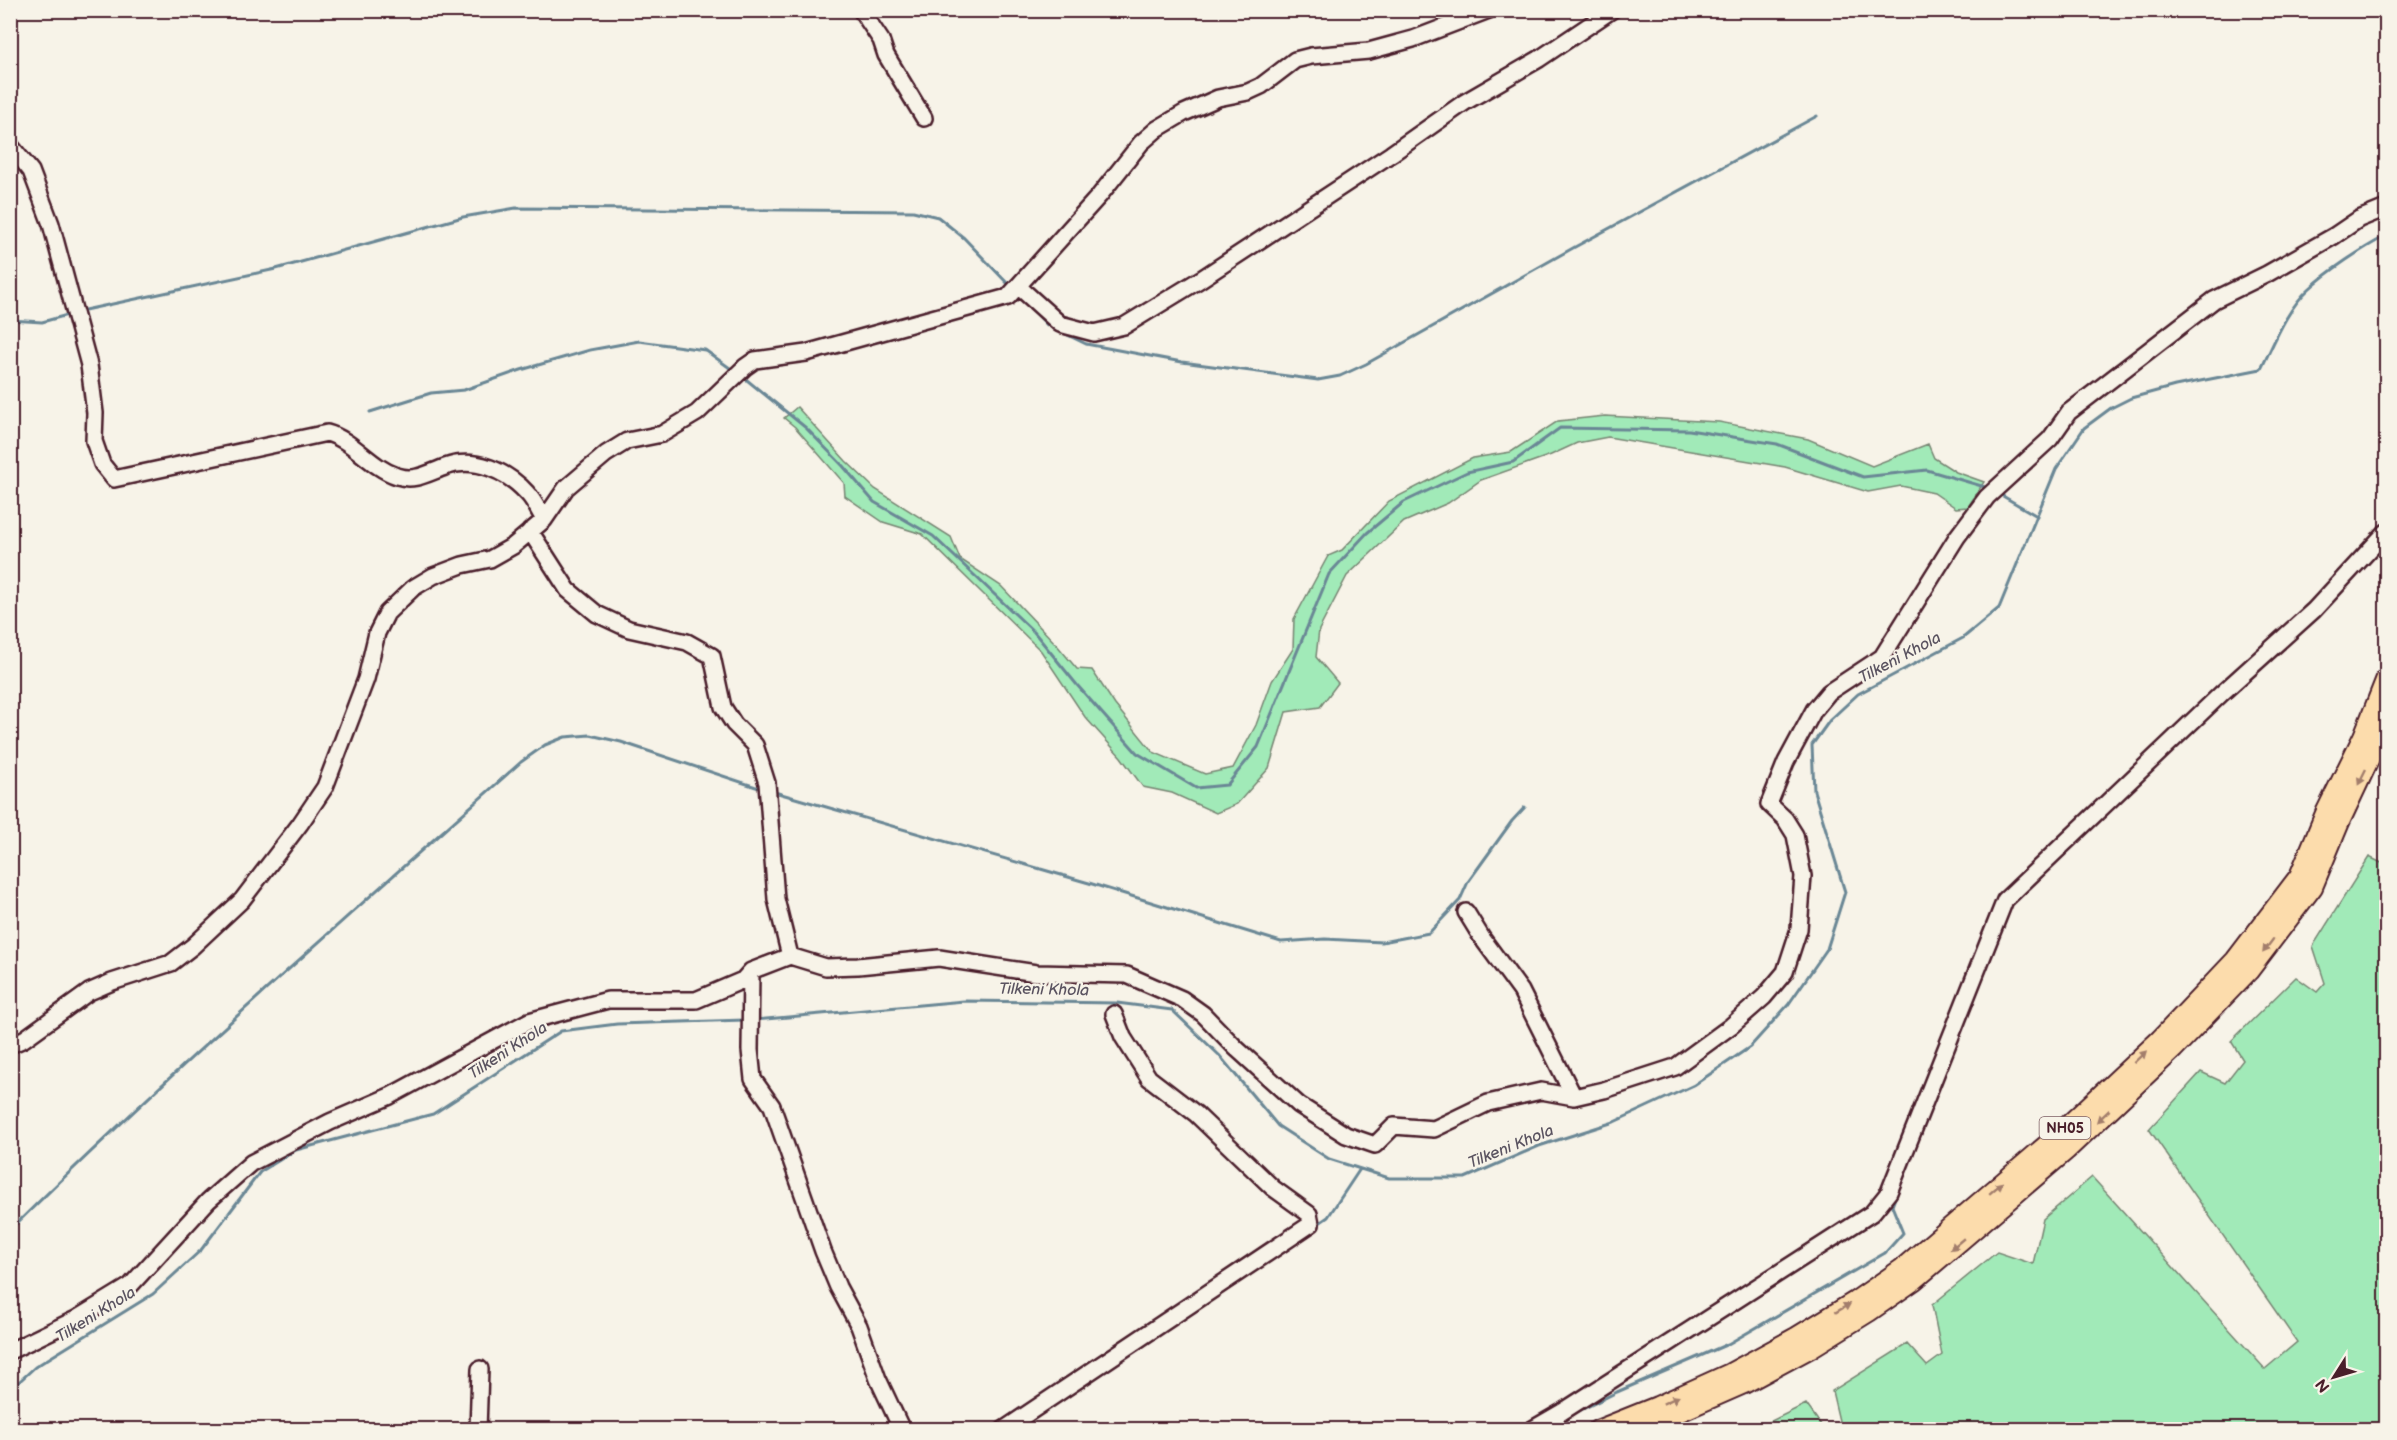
<svg xmlns="http://www.w3.org/2000/svg" width="2397" height="1440" font-family="'Balsamiq Sans',sans-serif">
  <style>
    .green { fill: #a1eab8; stroke: #768472; stroke-width: 1.5 }
    .lines { fill: none; stroke-linecap: round; stroke-linejoin: round }
    .stream { stroke: #6a8795; stroke-width: 3 }
    .river { stroke: #7fcddc; stroke-width: 18 }
    .minor-casing { stroke: #4a1f2b; stroke-width: 20 }
    .major-casing { stroke: #4a1f2b; stroke-width: 22 }
    .minor { stroke: #f7f3e8; stroke-width: 15 }
    .major { stroke: #fcdcac; stroke-width: 18 }
    .oneway { fill: #a37e6c }
    .labels { text-anchor: middle; dominant-baseline: central; stroke-width: 5; stroke-linejoin: round; paint-order: stroke }
    .shield { fill: #f7f3e8; stroke: #7e5f64; stroke-width: 1.5 }
    .shield-label { font-size: 14px; font-weight: bold; fill: #4a1f2b }
    .water-label { font-size: 16px; font-style: italic; fill: #5a5360; stroke: #f7f3e8 }
  </style>
  <rect width="100%" height="100%" fill="#f7f3e8"/>
  <filter id="ink" filterUnits="userSpaceOnUse"><feTurbulence type="fractalNoise" baseFrequency=".0167" numOctaves="2"/><feDisplacementMap in="SourceGraphic" scale="12" xChannelSelector="R" yChannelSelector="G"/><feConvolveMatrix kernelMatrix="1 2 1 2 8 2 1 2 1" color-interpolation-filters="sRGB"/></filter>
  <g filter="url(#ink)">
    <path class="green" d="M797 407 846 461 875 489 951 537 960 559 1001 586 1056 644 1077 669 1092 670 1115 705 1153 752 1205 774 1233 768 1256 725 1272 681 1293 649 1294 619 1328 556 1342 550 1389 501 1473 458 1511 452 1558 421 1605 416 1719 422 1808 439 1872 466 1928 444 1934 458 1956 472 1984 482 1968 507 1956 508 1934 493 1901 486 1868 492 1785 467 1608 437 1577 443 1551 455 1481 480 1448 503 1404 522 1347 576 1319 630 1316 657 1338 683 1320 707 1286 712 1269 768 1237 804 1216 813 1172 793 1143 787 1121 757 1085 717 1041 651 922 534 883 522 845 496 844 483 795 427 784 418Z
      M2369 857 2386 865V1429H1832L1840 1425 1832 1391 1907 1344 1927 1366 1942 1355 1932 1305 1997 1252 2033 1264 2043 1219 2092 1177 2265 1369 2297 1342 2149 1129 2201 1072 2225 1083 2243 1060 2231 1041 2296 977 2317 992 2325 983 2313 946Z
      M1806 1404 1824 1429H1755Z"/>
    <g class="lines">
      <path class="stream" d="M1029 306 1047 325 1086 344 1182 362 1318 380 1340 376 1366 364 1573 248 1817 116
        M80 311 276 269 463 217 516 208 913 211 938 217 964 238 1010 286
        M10 320 42 322 71 314
        M742 376 806 428 843 466 874 502 933 536 1034 632 1077 685 1137 753 1196 788 1227 785 1258 747 1329 574 1367 533 1404 502 1467 472 1513 462 1560 428 1689 430 1777 444 1863 477 1927 470 1985 487
        M370 412 431 393 464 390 521 370 590 350 639 341 705 350 734 371
        M2001 495 2037 516
        M771 791 1089 883 1281 942 1325 939 1382 942 1429 933 1460 900 1468 882 1512 821 1525 807
        M755 1020 964 1001 1117 1003 1172 1010 1219 1055 1278 1126 1329 1159 1389 1178H1465L1539 1146 1614 1122 1694 1085 1750 1047 1788 1005 1827 949 1845 892 1814 791 1812 745 1830 720 1858 694 1963 638 1999 608 2056 469 2084 428 2111 408 2131 398 2175 386 2261 369C2274 343 2287 309 2309 289 2328 271 2363 248 2386 236
        M1315 1226 1328 1217 1360 1169
        M10 1230C175 1068 349 915 521 762L545 745 565 737 590 735 621 742 762 789
        M10 1390 35 1367 153 1294 201 1250 260 1172 296 1150 433 1114 561 1031 617 1024 745 1020
        M1571 1415 1617 1392 1728 1344 1885 1253 1903 1233 1892 1206 1900 1184"/>
      <path class="river" d="M2385 1430 2386 1427"/>
      <g class="minor-casing">
        <path id="minor" d="M861 10 881 40 886 55 924 118
          M10 145 31 171 51 224 89 365 95 413 94 441 102 464 114 479 327 433C353 440 370 467 397 476 415 482 428 473 445 467 474 456 507 471 527 493 534 500 539 511 544 520
          M1019 287 1060 324 1094 333 1124 326 1201 279 1391 154 1465 102 1539 59 1612 10
          M1466 912 1482 938 1521 991 1574 1097
          M790 956 826 967 858 966 939 958 1036 973 1127 975 1182 999 1203 1014 1236 1048 1299 1105 1346 1135 1375 1145 1394 1126 1434 1129 1488 1103 1541 1091 1574 1097 1604 1090 1675 1067 1731 1026 1764 997 1785 972 1799 929 1803 876 1795 835 1785 819 1769 804 1786 762 1814 710 1829 692 1882 657 1957 537 1987 497 2050 439 2069 412 2214 300 2267 274 2334 236 2359 219 2386 208
          M751 971 750 1050 753 1079 772 1106 823 1251 838 1287 859 1326 878 1379 902 1430
          M10 1045 24 1039 89 992 112 982 171 963 193 946 242 900 300 824 325 787 366 679 377 633 387 613 413 588 433 576 462 565 490 559 513 546 544 520 566 488 606 454 627 441 662 434 697 413 745 367 755 360 806 353 1008 297 1099 196 1141 143 1157 129 1184 113 1218 98 1248 92 1261 86 1295 60 1311 56 1369 51 1413 39 1489 10
          M10 1351 76 1319 130 1286 208 1201 251 1163 330 1122 390 1096 529 1021 608 1000H696L743 980 751 971 790 956 776 899 767 783 755 745 734 724 723 707 712 656 687 642 629 629 597 614 568 590 530 531
          M478 1430 480 1369
          M1003 1430 1311 1224 1309 1214 1273 1188 1196 1114 1149 1078 1123 1037 1114 1014
          M1531 1430 1562 1412 1872 1213 1889 1192 2005 900 2221 694 2314 610 2386 532"/>
      </g>
      <g class="major-casing">
        <path id="major" d="M1597 1430 1657 1406 1730 1373 1796 1337 1855 1301 1901 1269 2052 1140 2160 1039 2235 960 2299 876 2326 811 2363 736 2386 678
          M1639 1430 1744 1384 1811 1348 1869 1312 1915 1280 2066 1151 2174 1049 2249 971 2313 887 2340 822 2386 724"/>
      </g>
      <use href="#minor" class="minor"/>
      <use href="#major" class="major"/>
    </g>
    <defs><path id="oneway-solid" d="M-6-.8H1V-3.2L6.5 0L1 3.2V.8H-6Z" transform="scale(1.5)"/></defs>
    <g class="oneway">
      <use href="#oneway-solid" transform="translate(2362 777) rotate(116)"/>
      <use href="#oneway-solid" transform="translate(2268 946) rotate(127)"/>
      <use href="#oneway-solid" transform="translate(2140 1057) rotate(-43)"/>
      <use href="#oneway-solid" transform="translate(2103 1116) rotate(137)"/>
      <use href="#oneway-solid" transform="translate(1996 1188) rotate(-41)"/>
      <use href="#oneway-solid" transform="translate(1957 1244) rotate(140)"/>
      <use href="#oneway-solid" transform="translate(1843 1308) rotate(-31)"/>
      <use href="#oneway-solid" transform="translate(1671 1400) rotate(-24)"/>
    </g>
  </g>
  <g class="labels">
    <rect class="shield" x="2039.5" y="1117" width="51" height="22" rx="4.5"/>
    <g class="shield-label">
      <text x="2065" y="1128">NH05</text>
    </g>
    <g class="water-label">
      <text transform="translate(1900 658) rotate(-28)">Tilkeni Khola</text>
      <text transform="translate(1044 990) rotate(1)">Tilkeni Khola</text>
      <text transform="translate(508 1051) rotate(-33)">Tilkeni Khola</text>
      <text transform="translate(1511 1147) rotate(-22)">Tilkeni Khola</text>
      <text transform="translate(96 1315) rotate(-32)">Tilkeni Khola</text>
    </g>
  </g>
  <rect width="2397" height="1440" fill="none" stroke="#f7f3e8" stroke-width="36"/>
  <rect x="18" y="18" width="2361" height="1404" fill="none" stroke="#4a1f2b" stroke-width="2" filter="url(#ink)"/>
  <g transform="translate(2334 1377) rotate(233)" stroke="#f7f3e8" stroke-width="4.5" paint-order="stroke">
  <path d="M0-4.5L10 22L0 15L-10 22Z" fill="#4a1f2b"/>
  <text y="-9" font-size="16" font-weight="bold" text-anchor="middle" fill="#4a1f2b">N</text>
  </g>
</svg>
